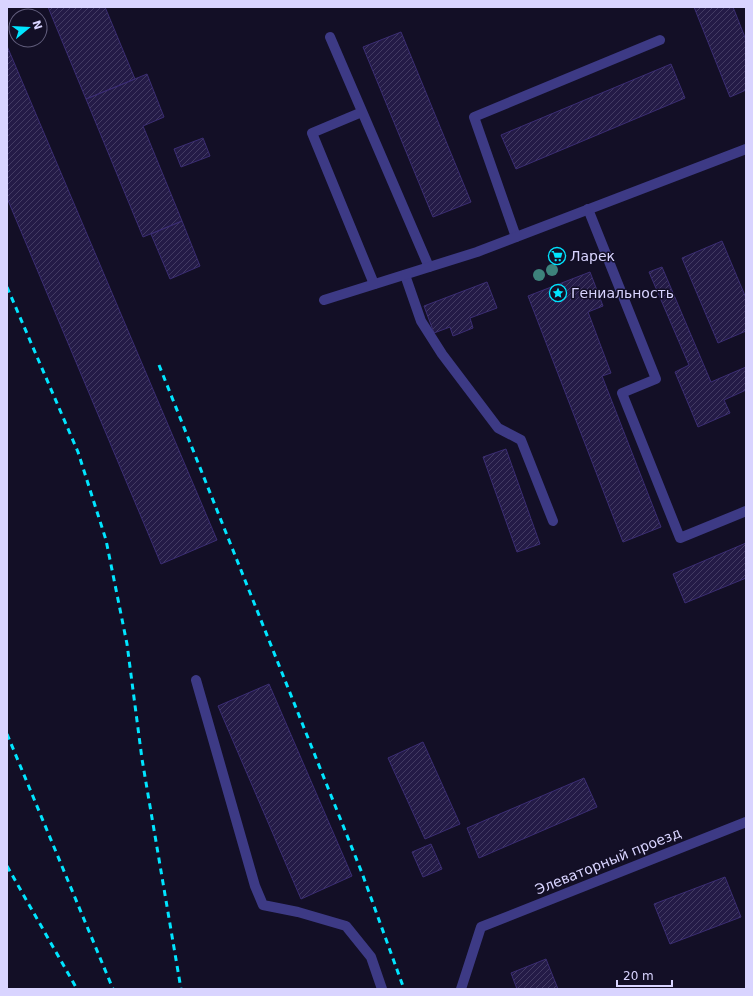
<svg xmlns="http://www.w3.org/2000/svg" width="753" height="996" font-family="'DejaVu Sans',sans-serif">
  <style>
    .building { fill: url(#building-hatch); stroke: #3b2d73 }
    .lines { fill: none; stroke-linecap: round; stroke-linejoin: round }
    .service { stroke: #3d3a85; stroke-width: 10 }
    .minor { stroke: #3d3a85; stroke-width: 10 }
    .tertiary { stroke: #3d3a85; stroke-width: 10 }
    .rail { stroke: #00e5ff; stroke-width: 3; stroke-dasharray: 6 5; stroke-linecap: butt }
    .tree { fill: #3d827b }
    .labels { text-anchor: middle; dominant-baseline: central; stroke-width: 3; stroke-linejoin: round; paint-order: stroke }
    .poi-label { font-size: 14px; fill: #d9d4ff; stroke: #130f26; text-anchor: start }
    .street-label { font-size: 14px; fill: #d9d4ff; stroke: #130f26 }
  </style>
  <defs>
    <pattern id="building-hatch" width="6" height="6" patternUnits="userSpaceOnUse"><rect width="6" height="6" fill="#241b47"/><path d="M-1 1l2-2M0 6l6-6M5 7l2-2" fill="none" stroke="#433b63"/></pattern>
  </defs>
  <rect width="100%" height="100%" fill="#130f26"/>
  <path class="building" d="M48 7H105L135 79 86 99Z
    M694 7H733L746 40V90L730 97Z
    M401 32 471 202 433 217 363 47Z
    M7 46 217 540 161 564 7 198Z
    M671 64 685 98 516 169 501 135Z
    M147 74 164 117 143 126 182 221 143 237 86 99Z
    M203 138 210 156 181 167 174 149Z
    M182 221 200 266 170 279 151 234Z
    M722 241 746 298V331L718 343 682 258Z
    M662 267 711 382 746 367V390L724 400 730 413 698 427 675 372 689 365 649 272Z
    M590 272 603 306 588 312 611 373 602 376 661 527 623 542 528 296Z
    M487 282 497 308 470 318 473 328 453 336 450 327 434 333 424 306Z
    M506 449 540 544 517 552 483 457Z
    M746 543V578L685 603 673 574Z
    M269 684 352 876 301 899 218 706Z
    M423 742 460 824 425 839 388 758Z
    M584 778 597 807 479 858 467 828Z
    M431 844 442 869 423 877 412 852Z
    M725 877 741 917 670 944 654 904Z
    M546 959 558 989H517L511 973Z"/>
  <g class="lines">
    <path class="service" d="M330 37 429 267
      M362 112 312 133 374 284
      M588 209 656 379 622 393 680 538 746 511
      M516 237 474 117 660 40
      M405 275 421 321 442 354 498 428 521 440 553 521
      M196 680 255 886 263 905 298 912 346 926 371 957 382 989"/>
    <path class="minor" d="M324 300 477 252 746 149"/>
    <path class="tertiary" d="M461 989 481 927 746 822"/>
    <path class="rail" d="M7 287 78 452 106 540 127 644 142 759 181 989
      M159 365 362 873 404 989
      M7 734 113 989
      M7 866 77 989"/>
  </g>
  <g class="tree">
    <circle cx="552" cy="270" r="6"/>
    <circle cx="539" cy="275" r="6"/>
  </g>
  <defs>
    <g id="supermarket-ring" transform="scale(0.9)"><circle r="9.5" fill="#130f26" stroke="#00e5ff" stroke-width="1.5"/><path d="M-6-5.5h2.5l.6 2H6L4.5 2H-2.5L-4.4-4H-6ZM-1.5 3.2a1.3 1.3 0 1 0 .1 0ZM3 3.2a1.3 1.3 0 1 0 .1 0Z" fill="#00e5ff"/></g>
    <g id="sight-ring" transform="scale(0.9)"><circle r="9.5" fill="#130f26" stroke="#00e5ff" stroke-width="1.5"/><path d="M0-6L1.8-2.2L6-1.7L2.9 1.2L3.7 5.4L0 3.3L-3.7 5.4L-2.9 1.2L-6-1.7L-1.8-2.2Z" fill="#00e5ff"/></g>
  </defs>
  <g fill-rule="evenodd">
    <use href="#supermarket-ring" x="557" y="256"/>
    <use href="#sight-ring" x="558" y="293"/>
  </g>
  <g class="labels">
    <g class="poi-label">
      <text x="570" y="256">Ларек</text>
      <text x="571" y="293">Гениальность</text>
    </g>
    <g class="street-label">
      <text transform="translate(608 861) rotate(-22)">Элеваторный проезд</text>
    </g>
  </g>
  <rect width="753" height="996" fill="none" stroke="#d9d4ff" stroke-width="16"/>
  <g transform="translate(28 28) rotate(72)"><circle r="19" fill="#130f26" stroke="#625e7d"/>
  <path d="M0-3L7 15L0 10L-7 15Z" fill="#00e5ff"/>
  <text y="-6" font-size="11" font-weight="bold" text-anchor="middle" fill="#d9d4ff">N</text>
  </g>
  <path d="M617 980v6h55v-6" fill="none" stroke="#d9d4ff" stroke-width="2"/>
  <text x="623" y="980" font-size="12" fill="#d9d4ff" stroke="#130f26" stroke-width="3" paint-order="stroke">20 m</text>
</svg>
